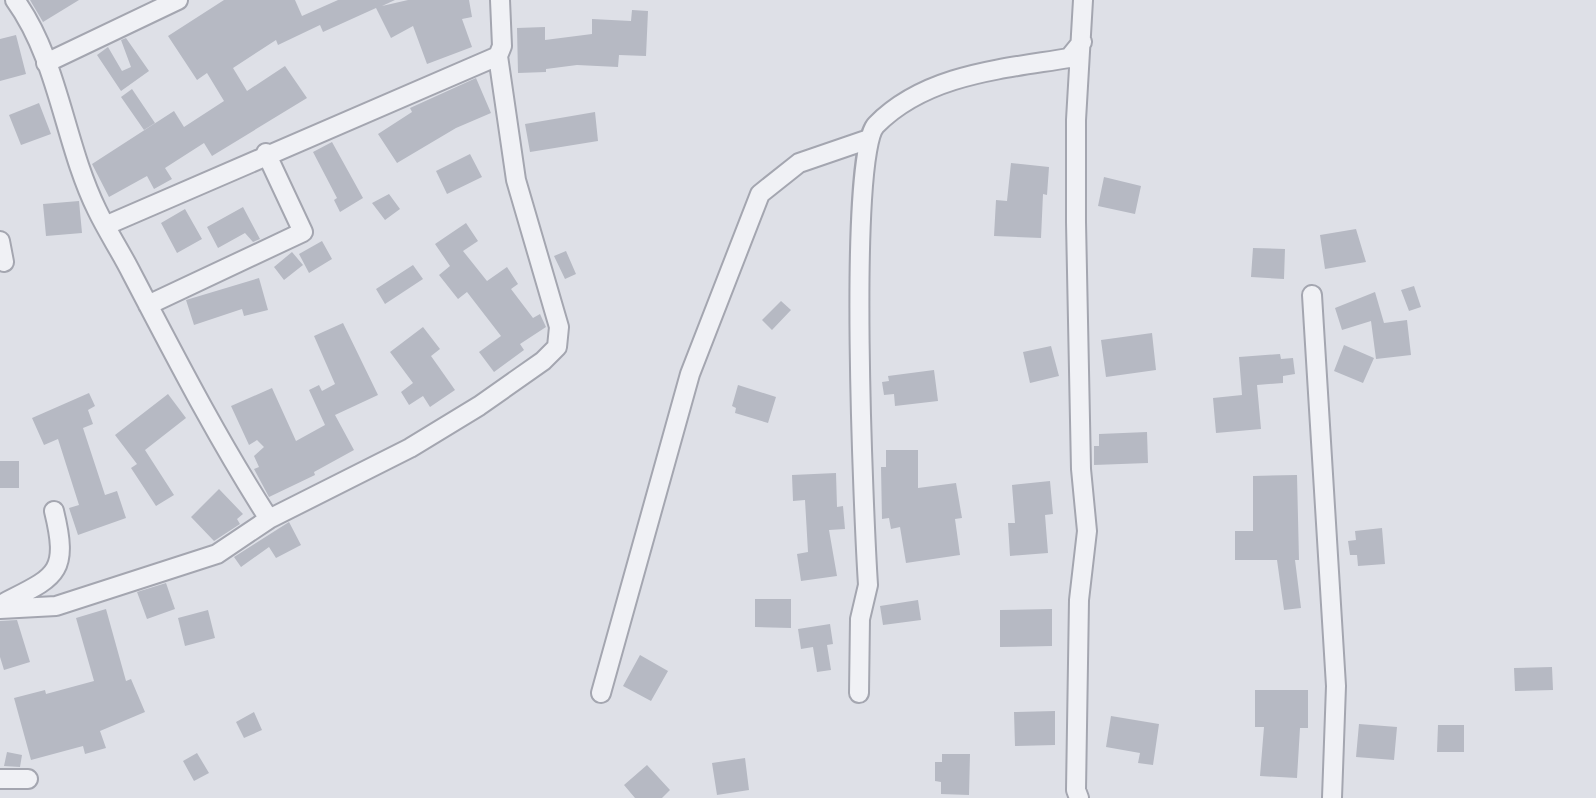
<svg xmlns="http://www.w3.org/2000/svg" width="1596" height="798" font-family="'PT Sans',sans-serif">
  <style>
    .building { fill: #b6b9c3 }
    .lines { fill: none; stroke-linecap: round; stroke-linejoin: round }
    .street-casing { stroke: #a4a6b0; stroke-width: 22 }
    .street { stroke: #f0f1f5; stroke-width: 18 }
  </style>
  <rect width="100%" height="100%" fill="#dee0e7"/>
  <path class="building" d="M30 0H79L43 22Z
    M224 0H295L302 16 338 0H395L382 6 408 0H469L472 17 462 19 472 47 427 64 413 26 391 38 376 8 323 32 320 25 278 45 276 40 233 68 247 91 285 66 307 98 212 156 204 143 165 168 172 179 154 189 147 176 109 197 92 164 174 111 184 127 224 101 207 73 197 80 168 36Z
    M632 10 648 11 646 56 619 55 618 67 577 65 546 69V72L518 73 517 28 545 27V40L592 34V19L631 21Z
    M16 35 26 74 0 81V39Z
    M126 38 149 71 121 91 97 55 108 47 122 71 131 67 121 40Z
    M476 78 491 113 456 128 397 163 378 134 412 112 410 108Z
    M132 89 155 123 144 130 121 97Z
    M39 103 51 134 21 145 9 115Z
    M595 112 598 141 530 152 525 124Z
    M332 142 363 198 340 212 334 200 337 198 313 152Z
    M470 154 482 177 447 194 436 171Z
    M1011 163 1049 167 1047 195 1043 194 1041 238 994 236 996 200 1007 201Z
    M1104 177 1141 186 1135 214 1098 206Z
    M389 194 400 209 385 220 372 203Z
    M79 201 82 233 46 236 43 204Z
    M243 207 260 239 253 242 245 233 218 248 207 227Z
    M185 209 202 239 177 253 161 223Z
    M466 223 478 241 463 251 487 281 507 267 518 284 511 289 533 318 540 314 546 327 520 344 524 350 494 372 479 352 501 336 467 292 458 299 439 275 450 266 435 244Z
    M1356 229 1366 262 1325 269 1320 235Z
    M322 241 332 259 309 273 299 254Z
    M1253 248 1285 249 1284 279 1251 277Z
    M566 251 576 274 565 279 554 256Z
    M292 252 303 265 284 280 274 267Z
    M413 265 423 279 385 304 376 289Z
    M259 278 268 310 244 316 242 309 194 325 186 300Z
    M1414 286 1421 307 1409 311 1401 290Z
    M1375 292 1384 323 1407 320 1411 355 1376 359 1371 321 1342 330 1335 308Z
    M781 301 791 310 772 330 762 320Z
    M343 323 378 395 335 415 354 450 314 472 315 475 269 497 254 469 259 467 254 456 264 447 257 440 249 445 231 406 272 388 296 441 325 425 309 390 319 385 322 391 335 384 314 336Z
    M423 327 440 349 431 356 455 390 430 407 423 396 409 405 401 392 413 383 390 352Z
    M1152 333 1156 370 1106 377 1101 340Z
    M1344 345 1374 358 1363 383 1334 371Z
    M1051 346 1059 376 1030 383 1023 352Z
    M1280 354 1281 359 1293 358 1295 374 1283 376V383L1257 385 1261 429 1216 433 1213 398 1242 395 1239 357Z
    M934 370 938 401 895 406 894 394 884 395 882 382 889 381 888 376Z
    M738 385 776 397 768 423 735 413 736 408 732 406Z
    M89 393 95 406 88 410 93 424 83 428 105 495 117 491 126 518 78 535 69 508 79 505 58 439 44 445 32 418Z
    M168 394 186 418 145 450 174 495 156 506 131 468 137 464 115 435Z
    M1147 432 1148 463 1094 465V446H1099V434Z
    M886 450H918V488L956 483 962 518 955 519 960 555 906 563 900 527 891 529 889 518 882 519 881 467H886Z
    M0 461H19V488H0Z
    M836 473 837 507 843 506 845 529 829 530 837 576 801 581 797 554 808 552 805 500 793 501 792 475Z
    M1297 475 1299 560H1295L1301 608 1284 610 1277 560H1235V531H1253V476Z
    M1050 481 1053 514 1045 515 1048 553 1010 556 1008 523H1015L1012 485Z
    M219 489 243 514 237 519 240 524 214 541 191 517Z
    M289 522 301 545 276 558 269 547 241 567 234 557Z
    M1382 528 1385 564 1358 566 1357 555H1350L1348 541 1356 540 1355 531Z
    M166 583 175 609 147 619 137 592Z
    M755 599H791V628L755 627Z
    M918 600 921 620 883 625 880 606Z
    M106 609 126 681 131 679 145 712 100 731 106 748 85 754 83 746 31 760 14 698 45 690 46 694 94 681 76 618Z
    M1052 609V646L1000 647V610Z
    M208 610 215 638 185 646 178 618Z
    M17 620 30 662 4 670 0 657V621Z
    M830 624 833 644 827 645 831 670 817 672 813 647 801 649 798 629Z
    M640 655 668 671 651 701 623 686Z
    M1552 667 1553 690 1515 691 1514 668Z
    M1255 690H1308V728H1300L1297 778 1260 776 1264 727H1255Z
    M1055 711V745L1015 746 1014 712Z
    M254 712 262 730 244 738 236 722Z
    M1111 716 1159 724 1153 765 1138 763 1140 753 1106 747Z
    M1359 724 1397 727 1394 760 1356 757Z
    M1438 725H1464V752H1437Z
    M7 752 22 755 20 767 4 766Z
    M197 753 209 773 194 781 183 761Z
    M942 754H970L969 795 941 794V782L935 781V762H942Z
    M745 758 749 790 717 795 712 763Z
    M647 765 670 790 662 798H635L624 785Z"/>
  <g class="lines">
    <g class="street-casing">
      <path id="street" d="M15 0C59 61 64 143 97 210 107 231 121 252 132 274 176 358 218 440 269 519
        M46 63 178 0
        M107 225 498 56
        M0 241 4 262
        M1312 295 1336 686 1332 798
        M148 305 303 232 266 153
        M0 605C54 577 70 576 54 511
        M0 609 56 606 217 554 269 519 410 448 479 406 543 361 557 347 559 327 516 180 498 56 502 46 500 0
        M601 693 690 374 760 194 799 163 869 139
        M859 693 860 619 868 585C864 523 847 154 876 125 926 74 1003 69 1069 58L1082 42
        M0 779H28
        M1079 798 1076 790 1079 600 1087 531 1081 469 1076 222V120L1083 0"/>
    </g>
    <use href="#street" class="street"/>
  </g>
</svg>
